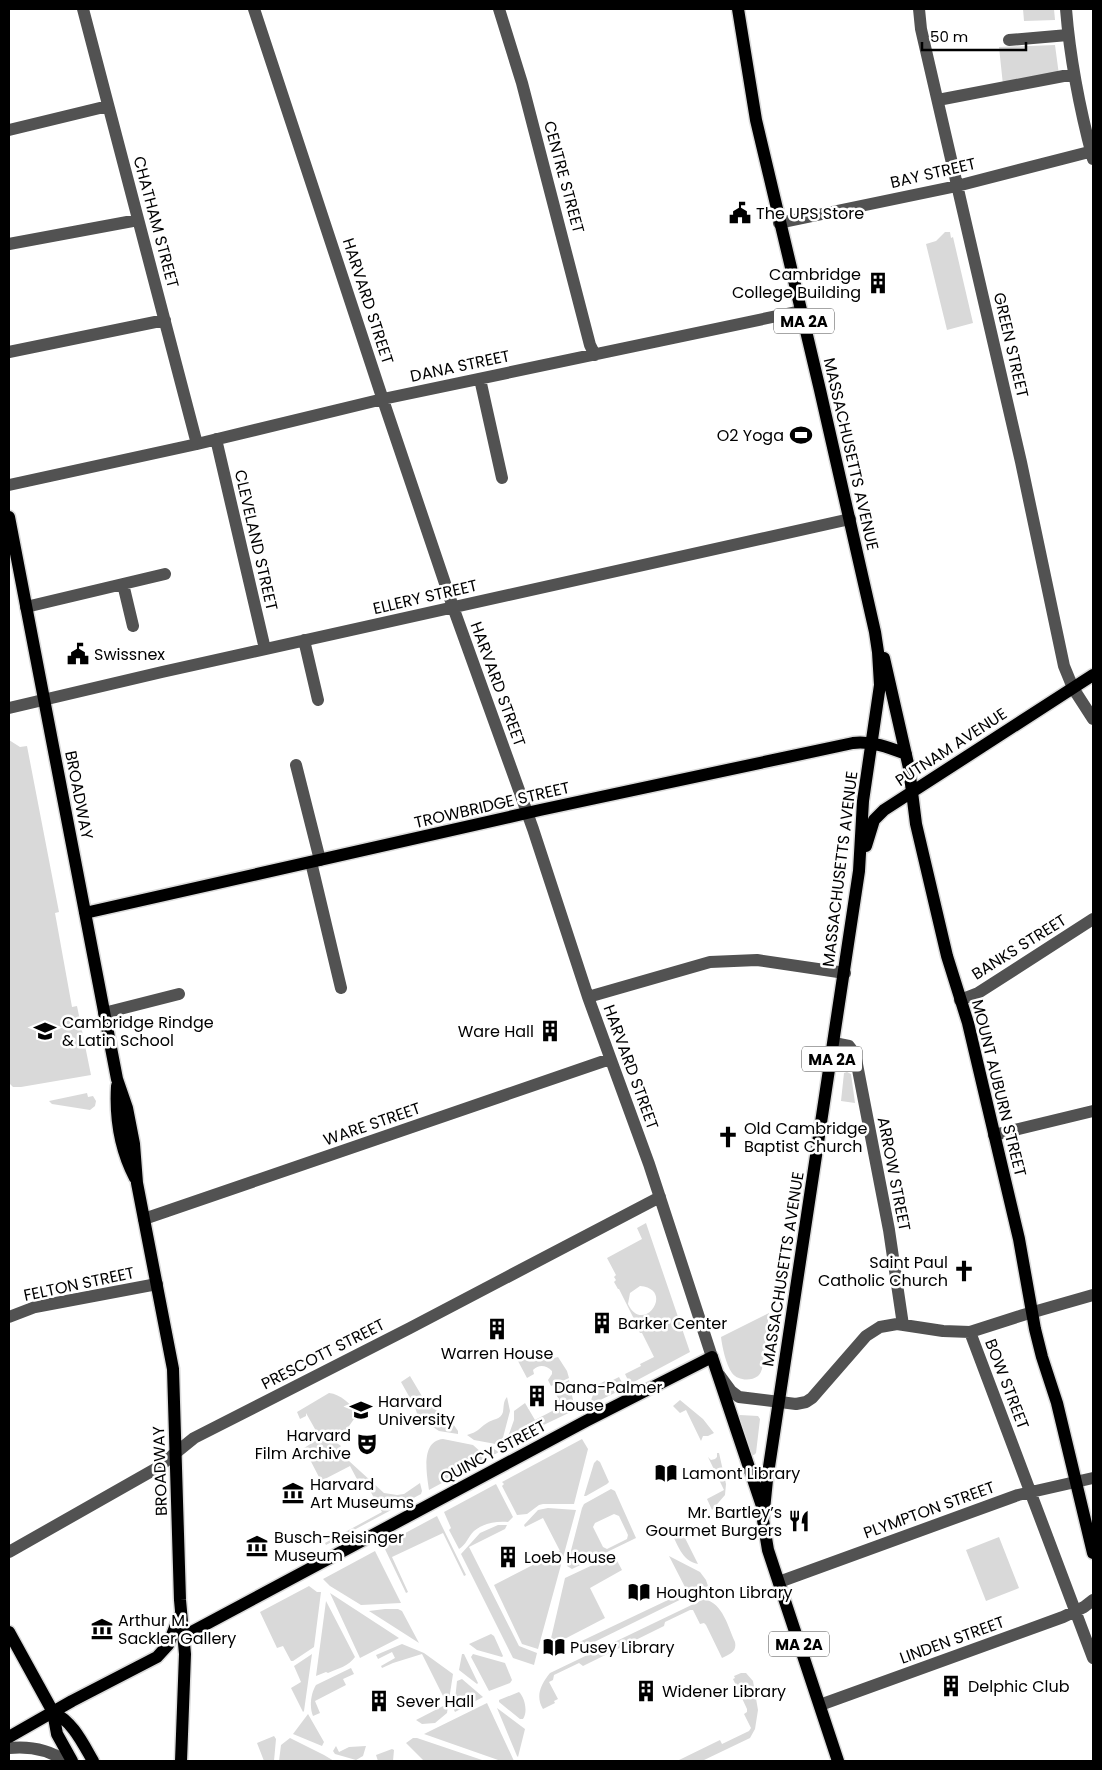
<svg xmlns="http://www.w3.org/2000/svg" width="1102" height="1770" font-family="Poppins,sans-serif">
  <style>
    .green { fill: #d9d9d9; fill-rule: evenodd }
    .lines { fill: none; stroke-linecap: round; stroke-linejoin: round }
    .major-casing { stroke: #dbdbdb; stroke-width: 15 }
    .minor { stroke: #525252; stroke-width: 12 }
    .major { stroke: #000; stroke-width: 12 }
    .labels { text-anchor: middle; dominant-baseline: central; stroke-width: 5; stroke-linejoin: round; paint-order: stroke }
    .shield { fill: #fff; stroke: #4c4c4c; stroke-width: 1 }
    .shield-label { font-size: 15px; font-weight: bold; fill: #000 }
    .street-label { font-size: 16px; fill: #000; stroke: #fff }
    .poi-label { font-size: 16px; fill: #000; stroke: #fff; text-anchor: start }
  </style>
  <rect width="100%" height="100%" fill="#fff"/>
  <path class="green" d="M1023 9H1054L1055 20 1024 21Z
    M1055 45 1059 75 1003 85 999 47Z
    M945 232H950L951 238 953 237 973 323 947 330 926 244 936 241Z
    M9 740 20 747 27 746 59 912 55 913 72 1007 77 1006 91 1075 21 1087H13L9 1083Z
    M847 1072 851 1074 855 1103 841 1101 844 1073Z
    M87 1093 88 1097 93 1096 96 1101 95 1106 90 1110 52 1104 49 1101Z
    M646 1223 690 1352 630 1384 625 1374 641 1366 640 1364 654 1357 642 1333H640L637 1328 638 1327 619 1289H618L614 1282 616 1280 614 1277 616 1275 607 1258 642 1239 637 1228ZM640 1286C676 1289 643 1336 628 1304L630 1293Z
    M769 1313 762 1369C761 1372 760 1374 758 1376 750 1382 737 1380 732 1373 726 1365 722 1346 721 1337Z
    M534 1352H537L547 1360 558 1357 567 1371 569 1378 551 1386 548 1380 552 1374V1371C546 1365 539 1364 533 1370L534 1374 527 1378 518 1361 528 1354Z
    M410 1376 426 1403 451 1421 458 1431V1434L439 1431 418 1417 415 1407 401 1382Z
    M619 1377 625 1388 592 1404 591 1400 593 1395 590 1392 585 1391 605 1381 607 1383Z
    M569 1380 573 1400 562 1405 553 1389Z
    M329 1393C341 1394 350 1405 359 1412L337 1443 341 1446 337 1450 384 1493 397 1495 404 1494 420 1483 422 1491 421 1494 326 1545 325 1543 382 1512 364 1480 359 1483 350 1466 321 1481 304 1448 320 1438 306 1413V1416L300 1419 297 1412Z
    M507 1397 510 1411 501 1445 474 1440 467 1435C478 1432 478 1429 487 1423 492 1419 501 1420 503 1412 504 1406 503 1402 507 1397Z
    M680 1400 703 1419 714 1433 708 1436H703L701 1441 686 1410 680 1413 673 1406Z
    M525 1403 535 1420 558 1408 563 1410 574 1404 577 1409 510 1441 508 1437 514 1420V1411Z
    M740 1415 758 1416 760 1419 756 1453 754 1455H751L738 1417Z
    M443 1439 473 1445 482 1453 492 1448 499 1452 429 1490C427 1475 420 1441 443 1439Z
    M582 1439 588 1449 574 1504H543L539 1505 527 1514 517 1515 502 1486 504 1484 502 1482Z
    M717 1453H719L726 1484 725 1495 712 1510 707 1499 724 1490 708 1457 711 1460 715 1459 717 1457Z
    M597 1460 600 1462 609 1482 607 1484 586 1496H584L594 1463Z
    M496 1484 513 1517 508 1522C496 1521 484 1523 474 1531 468 1537 466 1545 459 1549L449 1530 451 1528 444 1512Z
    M611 1489 615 1491 636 1538 572 1569 567 1566 582 1508 584 1504ZM614 1514 619 1516 628 1535 627 1539 607 1549 603 1547 593 1527 595 1523Z
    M548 1508 576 1510 538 1649 522 1644 494 1585 560 1551 543 1518 525 1527 524 1525 538 1510Z
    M437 1516 466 1575 464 1576 443 1533 392 1557 408 1592 406 1593 383 1545Z
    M498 1525H507L505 1529 469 1547 519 1646 537 1653 534 1665 513 1658 461 1554 480 1533Z
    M679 1526 698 1564C682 1561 677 1544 671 1531Z
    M999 1537 1019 1588 986 1601 966 1550Z
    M375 1551 401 1603 361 1605 330 1586 323 1579Z
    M614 1555 622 1570 590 1588 605 1618 549 1647 565 1578Z
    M669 1556 700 1572 706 1580 708 1586 578 1650 571 1646 687 1591Z
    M309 1586 317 1592H321L314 1647 293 1661H291L283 1646 277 1648 260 1612Z
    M330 1593 399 1638 360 1658Z
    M704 1599C723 1603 728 1627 735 1642 737 1652 730 1654 722 1658L706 1625 704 1623 700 1624 693 1610H690L665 1622 664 1626 583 1666 579 1663 554 1675 553 1680 549 1682 558 1699 554 1701 555 1703 543 1709C535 1696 541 1684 550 1673Z
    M326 1601 355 1657C349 1666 337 1669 328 1673L326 1672 316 1676Z
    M385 1609H398L402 1611 419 1643 369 1611Z
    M491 1634 494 1636 503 1656 502 1657 477 1650 469 1644Z
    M402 1644 424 1653 453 1674 447 1713 435 1723 422 1724 416 1720 447 1704 422 1654 393 1663 382 1668 381 1666 395 1658 392 1652 378 1659 376 1655Z
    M312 1654 304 1711 303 1712 291 1688 301 1682 294 1666Z
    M462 1654H464L478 1683 477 1684 459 1670Z
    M473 1654 505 1663 512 1680 510 1683 489 1691 471 1657Z
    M351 1668 354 1674 343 1679 346 1685 315 1701 320 1713 313 1716C309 1707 311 1693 316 1685Z
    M741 1673H746L753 1681 758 1710 755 1729 750 1738 702 1761H677L720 1740 722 1744 749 1731 751 1728 744 1714 747 1712V1709L733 1679 735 1678 734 1676Z
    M462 1679 483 1697 455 1712 454 1710 457 1681Z
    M519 1692C525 1698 528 1712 523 1719H520L499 1702V1700Z
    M487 1703 514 1761H501L424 1734Z
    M497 1708 525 1729 518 1757 517 1756Z
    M308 1714 324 1742 322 1746 293 1734Z
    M274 1736 276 1739 274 1761H264L257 1743Z
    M290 1738 324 1755 334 1761H279L281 1745Z
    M413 1738H417L485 1761H424L406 1743Z
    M336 1746 339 1752 349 1747 366 1746 363 1756 356 1760 335 1754 333 1751Z
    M392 1749 394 1750 393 1761H378L376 1755Z"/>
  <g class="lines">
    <g class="major-casing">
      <path id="major" d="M738 9 756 120 820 390 875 632 878 652 880 685 863 801 859 871 767 1480 763 1520 768 1550 838 1761
        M9 517 117 1079 127 1108 134 1144 137 1183 173 1369 180 1600 185 1654 181 1761
        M884 658 909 768 916 824 947 956 968 1023 1019 1239 1035 1329 1042 1357 1057 1403 1093 1553
        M866 846 874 820 884 810 1093 675
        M85 913 540 810 853 743C872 741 888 747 906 754
        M117 1086C115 1119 120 1149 135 1178
        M9 1632 53 1712 57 1734 72 1761
        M184 1636 586 1421 712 1357 762 1506
        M53 1712C73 1722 82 1742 93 1761
        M9 1737 72 1701 157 1657 168 1645 180 1615"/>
    </g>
    <path class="minor" d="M83 9 197 444
      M254 9 380 391 453 607 533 829 588 997 649 1164 712 1357
      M499 9 522 83 590 345 595 355
      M919 9 921 29 1021 462 1064 666 1073 688 1093 719
      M1066 9C1070 59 1080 110 1093 159
      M1009 40 1068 35
      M938 100 1074 74
      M9 130 108 106
      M779 223 957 186 1093 151
      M9 244 138 220
      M9 352 165 320
      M480 379 502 478
      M216 439 265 649
      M9 485 197 444 383 399 801 311
      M123 584 133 626
      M26 607 165 574
      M304 640 318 700
      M9 708 162 672 850 519
      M296 765 320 860
      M311 862 341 988
      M588 997 710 962 757 960 845 973
      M960 1000 978 993 1093 919
      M104 1013 179 994
      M834 1043 849 1046 855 1054 889 1230 903 1325
      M994 1135 1093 1111
      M144 1219 610 1059
      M9 1317 35 1307 157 1284
      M970 1332 1093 1658
      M720 1376 731 1391 739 1397 796 1404 806 1402 812 1398 866 1336 880 1327 897 1324 943 1331 970 1332 1023 1315 1093 1295
      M9 1552 157 1468 194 1438 410 1328 660 1197
      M779 1582 1018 1495 1093 1478
      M820 1705 1063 1617 1084 1607 1093 1600
      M9 1748C29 1746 48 1749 65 1761"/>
    <use href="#major" class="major"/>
  </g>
  <defs>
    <g id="civic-bare" transform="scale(1.725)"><path d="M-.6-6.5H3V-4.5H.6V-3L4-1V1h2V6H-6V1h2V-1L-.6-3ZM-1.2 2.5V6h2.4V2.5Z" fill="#000" stroke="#fff" stroke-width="2.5" paint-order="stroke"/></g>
    <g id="building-bare" transform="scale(1.725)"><path d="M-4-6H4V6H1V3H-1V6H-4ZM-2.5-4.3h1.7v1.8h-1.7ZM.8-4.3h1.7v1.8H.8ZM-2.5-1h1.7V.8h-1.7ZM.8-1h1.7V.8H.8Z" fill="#000" stroke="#fff" stroke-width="2.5" paint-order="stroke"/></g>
    <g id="stadium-bare" transform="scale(1.725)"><path d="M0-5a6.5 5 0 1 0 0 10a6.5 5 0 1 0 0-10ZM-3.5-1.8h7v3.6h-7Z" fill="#000" stroke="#fff" stroke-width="2.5" paint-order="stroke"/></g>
    <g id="school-bare" transform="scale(1.725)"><path d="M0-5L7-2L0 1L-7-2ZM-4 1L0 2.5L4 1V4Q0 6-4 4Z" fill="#000" stroke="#fff" stroke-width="2.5" paint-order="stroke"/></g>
    <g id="church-bare" transform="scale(1.725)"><path d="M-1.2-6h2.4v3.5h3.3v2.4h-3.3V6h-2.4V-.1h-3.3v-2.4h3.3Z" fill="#000" stroke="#fff" stroke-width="2.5" paint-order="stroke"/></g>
    <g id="university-bare" transform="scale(1.725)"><path d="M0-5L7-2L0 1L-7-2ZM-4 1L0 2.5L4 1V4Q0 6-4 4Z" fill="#000" stroke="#fff" stroke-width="2.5" paint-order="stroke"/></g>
    <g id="theatre-bare" transform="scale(1.725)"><path d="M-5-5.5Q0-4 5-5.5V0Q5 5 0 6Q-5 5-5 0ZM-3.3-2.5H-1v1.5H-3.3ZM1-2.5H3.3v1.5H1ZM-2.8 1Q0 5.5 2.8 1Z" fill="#000" stroke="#fff" stroke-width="2.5" paint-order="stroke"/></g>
    <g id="library-bare" transform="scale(1.725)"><path d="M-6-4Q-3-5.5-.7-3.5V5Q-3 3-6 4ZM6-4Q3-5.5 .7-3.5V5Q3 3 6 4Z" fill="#000" stroke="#fff" stroke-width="2.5" paint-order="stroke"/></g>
    <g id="museum-bare" transform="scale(1.725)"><path d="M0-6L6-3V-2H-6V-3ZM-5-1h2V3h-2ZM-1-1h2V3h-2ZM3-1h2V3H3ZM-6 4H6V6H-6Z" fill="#000" stroke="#fff" stroke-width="2.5" paint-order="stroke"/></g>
    <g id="restaurant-bare" transform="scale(1.725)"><path d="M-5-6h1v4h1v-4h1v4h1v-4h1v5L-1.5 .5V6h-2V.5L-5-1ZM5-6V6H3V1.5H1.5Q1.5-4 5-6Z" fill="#000" stroke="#fff" stroke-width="2.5" paint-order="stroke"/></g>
  </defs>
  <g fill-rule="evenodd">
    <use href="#civic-bare" x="740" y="213"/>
    <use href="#building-bare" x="878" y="283"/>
    <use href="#stadium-bare" x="801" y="435"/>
    <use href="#civic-bare" x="78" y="654"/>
    <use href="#school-bare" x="45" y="1031"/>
    <use href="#building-bare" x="550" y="1031"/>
    <use href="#church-bare" x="728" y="1137"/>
    <use href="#church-bare" x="964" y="1271"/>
    <use href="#building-bare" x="602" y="1323"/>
    <use href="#building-bare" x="497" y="1329"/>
    <use href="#building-bare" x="537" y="1396"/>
    <use href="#university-bare" x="361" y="1410"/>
    <use href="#theatre-bare" x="367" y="1444"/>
    <use href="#library-bare" x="666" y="1473"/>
    <use href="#museum-bare" x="293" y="1493"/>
    <use href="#restaurant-bare" x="799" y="1521"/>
    <use href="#museum-bare" x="257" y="1546"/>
    <use href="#building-bare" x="508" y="1557"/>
    <use href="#library-bare" x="639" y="1592"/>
    <use href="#museum-bare" x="102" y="1629"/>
    <use href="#library-bare" x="554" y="1647"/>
    <use href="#building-bare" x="951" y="1686"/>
    <use href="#building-bare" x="646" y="1691"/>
    <use href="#building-bare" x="379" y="1701"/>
  </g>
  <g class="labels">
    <g class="shield">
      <rect x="774" y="308.5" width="60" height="25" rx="4"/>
      <rect x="802" y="1046.5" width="60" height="25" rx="4"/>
      <rect x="769" y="1631.5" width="60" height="25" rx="4"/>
    </g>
    <g class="shield-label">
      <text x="804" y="321">MA 2A</text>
      <text x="832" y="1059">MA 2A</text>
      <text x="799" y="1644">MA 2A</text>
    </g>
    <g class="street-label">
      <text transform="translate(933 173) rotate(-13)">BAY STREET</text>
      <text transform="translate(564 177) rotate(75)">CENTRE STREET</text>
      <text transform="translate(156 222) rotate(75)">CHATHAM STREET</text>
      <text transform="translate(368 301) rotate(72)">HARVARD STREET</text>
      <text transform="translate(1011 345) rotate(77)">GREEN STREET</text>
      <text transform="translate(460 366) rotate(-12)">DANA STREET</text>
      <text transform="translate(851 454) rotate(77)">MASSACHUSETTS AVENUE</text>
      <text transform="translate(256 540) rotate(77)">CLEVELAND STREET</text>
      <text transform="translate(425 597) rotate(-13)">ELLERY STREET</text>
      <text transform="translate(498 684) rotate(70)">HARVARD STREET</text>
      <text transform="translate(951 747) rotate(-33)">PUTNAM AVENUE</text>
      <text transform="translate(79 795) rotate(79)">BROADWAY</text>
      <text transform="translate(492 805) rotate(-13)">TROWBRIDGE STREET</text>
      <text transform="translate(840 869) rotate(-83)">MASSACHUSETTS AVENUE</text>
      <text transform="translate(1019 947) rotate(-32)">BANKS STREET</text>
      <text transform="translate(631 1067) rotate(70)">HARVARD STREET</text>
      <text transform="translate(999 1088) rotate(76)">MOUNT AUBURN STREET</text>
      <text transform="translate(372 1124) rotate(-19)">WARE STREET</text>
      <text transform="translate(894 1174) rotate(79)">ARROW STREET</text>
      <text transform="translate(783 1269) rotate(-81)">MASSACHUSETTS AVENUE</text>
      <text transform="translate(79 1284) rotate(-12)">FELTON STREET</text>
      <text transform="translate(323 1354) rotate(-27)">PRESCOTT STREET</text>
      <text transform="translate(1007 1384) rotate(69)">BOW STREET</text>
      <text transform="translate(493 1452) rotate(-28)">QUINCY STREET</text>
      <text transform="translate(160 1471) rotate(-92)">BROADWAY</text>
      <text transform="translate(929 1510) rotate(-20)">PLYMPTON STREET</text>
      <text transform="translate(952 1640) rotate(-20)">LINDEN STREET</text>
    </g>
    <g class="poi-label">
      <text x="756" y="213">The UPS Store</text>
      <text x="861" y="274" text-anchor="end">Cambridge<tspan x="861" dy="18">College Building</tspan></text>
      <text x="784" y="435" text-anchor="end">O2 Yoga</text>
      <text x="94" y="654">Swissnex</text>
      <text x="62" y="1022">Cambridge Rindge<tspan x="62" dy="18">&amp; Latin School</tspan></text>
      <text x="534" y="1031" text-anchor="end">Ware Hall</text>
      <text x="744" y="1128">Old Cambridge<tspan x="744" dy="18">Baptist Church</tspan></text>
      <text x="948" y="1262" text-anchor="end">Saint Paul<tspan x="948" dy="18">Catholic Church</tspan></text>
      <text x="618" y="1323">Barker Center</text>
      <text x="497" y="1353" text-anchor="middle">Warren House</text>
      <text x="554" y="1387">Dana-Palmer<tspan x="554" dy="18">House</tspan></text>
      <text x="378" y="1401">Harvard<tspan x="378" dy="18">University</tspan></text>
      <text x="351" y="1435" text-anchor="end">Harvard<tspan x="351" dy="18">Film Archive</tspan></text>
      <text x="682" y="1473">Lamont Library</text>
      <text x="310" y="1484">Harvard<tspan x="310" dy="18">Art Museums</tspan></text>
      <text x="782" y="1512" text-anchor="end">Mr. Bartley’s<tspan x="782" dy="18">Gourmet Burgers</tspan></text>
      <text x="274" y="1537">Busch-Reisinger<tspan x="274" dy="18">Museum</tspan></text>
      <text x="524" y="1557">Loeb House</text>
      <text x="656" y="1592">Houghton Library</text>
      <text x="118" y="1620">Arthur M.<tspan x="118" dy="18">Sackler Gallery</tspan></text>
      <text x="570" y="1647">Pusey Library</text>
      <text x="968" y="1686">Delphic Club</text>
      <text x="662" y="1691">Widener Library</text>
      <text x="396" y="1701">Sever Hall</text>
    </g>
  </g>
  <rect width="1102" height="1770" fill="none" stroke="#000000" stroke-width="20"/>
  <path d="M922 42v8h104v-8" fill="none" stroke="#000000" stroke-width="2.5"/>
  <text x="930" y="42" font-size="15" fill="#000000" stroke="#ffffff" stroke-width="4" paint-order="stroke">50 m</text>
</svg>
